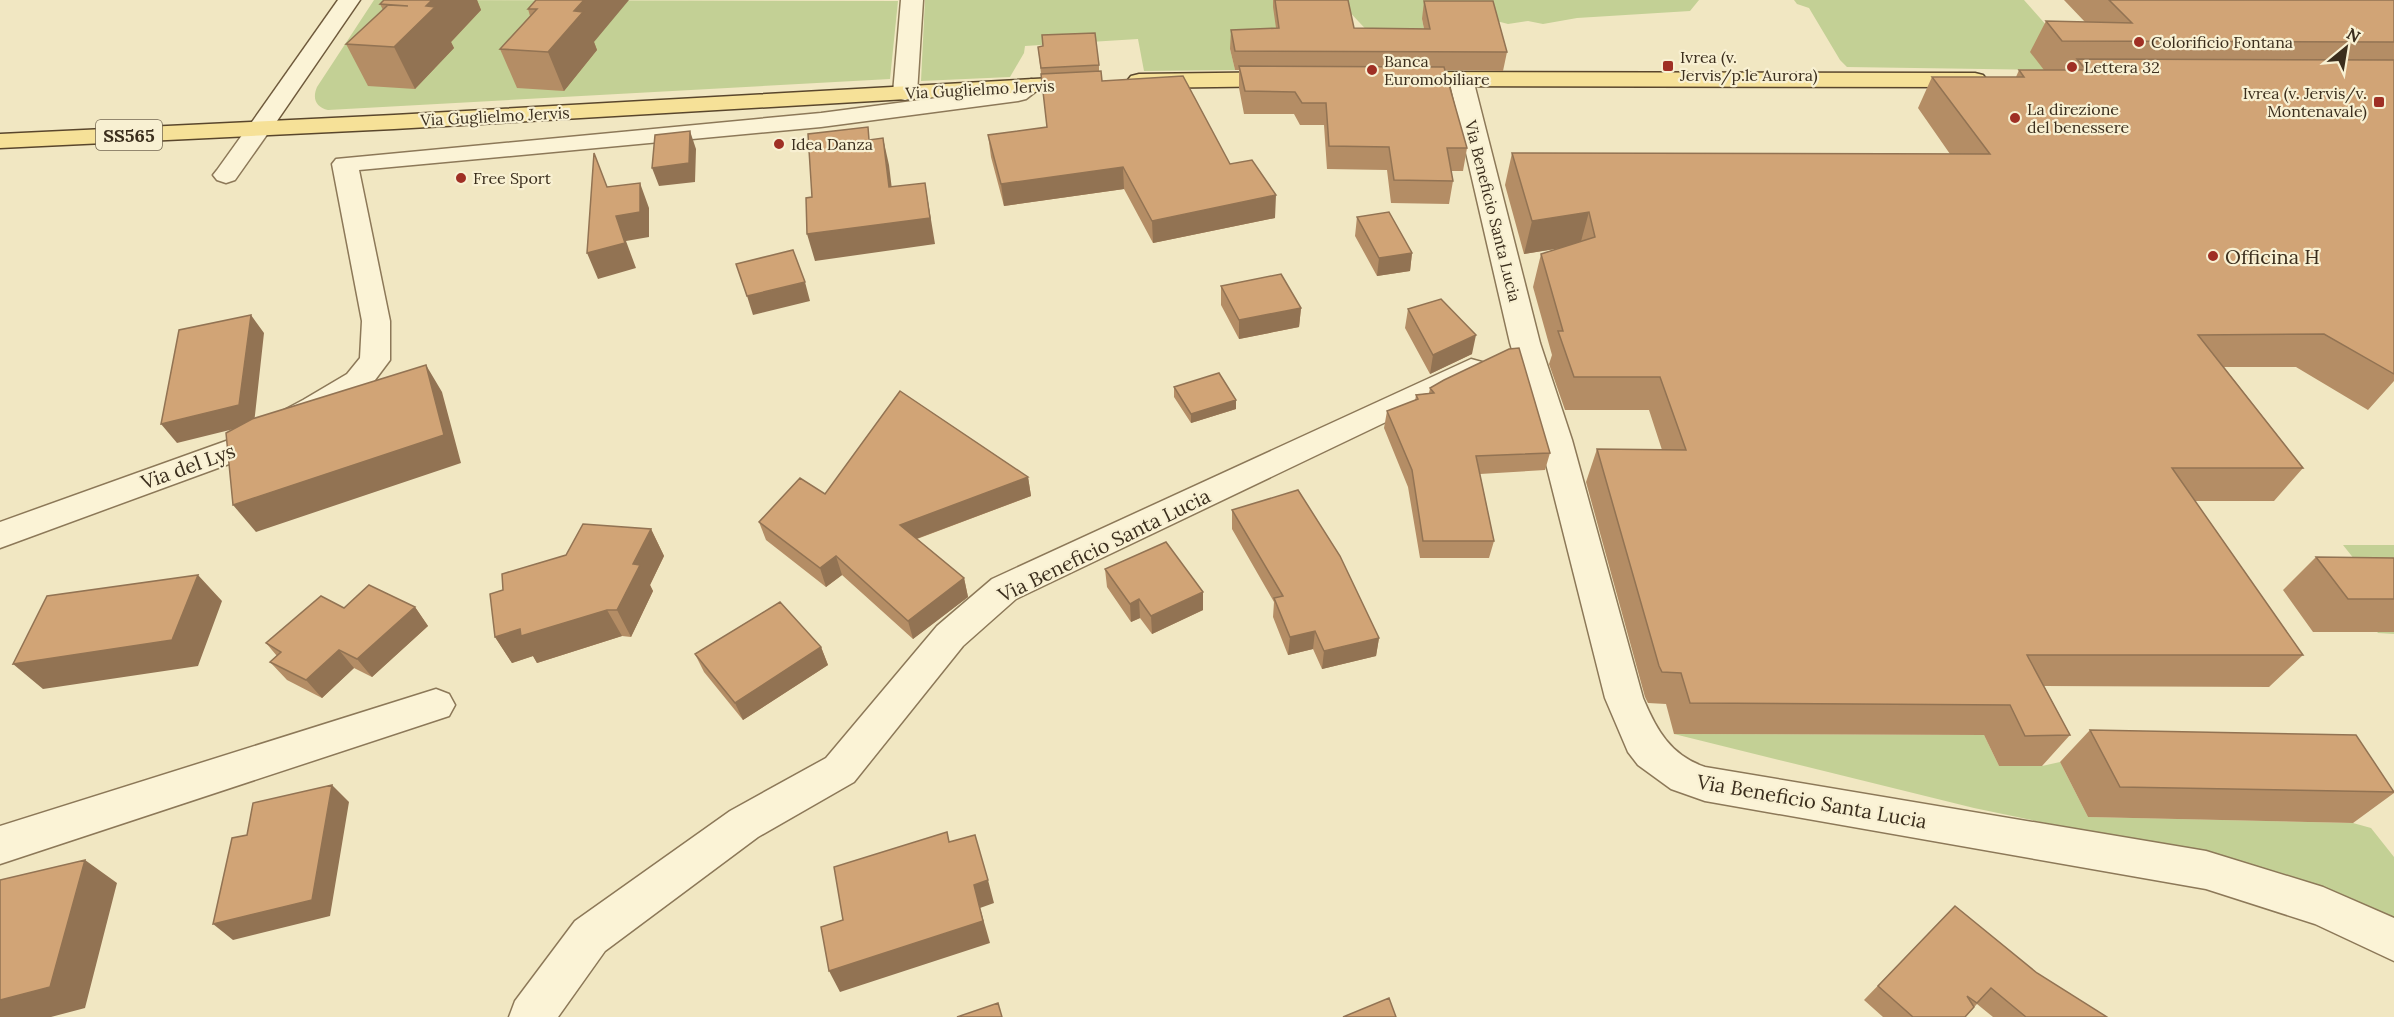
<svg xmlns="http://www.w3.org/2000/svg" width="2394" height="1017" font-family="Lora,serif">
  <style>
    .green { fill: #c3d095 }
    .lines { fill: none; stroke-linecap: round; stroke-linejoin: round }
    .street-casing { stroke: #8c7858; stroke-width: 3 }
    .secondary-casing { stroke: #6e593b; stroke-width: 3 }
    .primary-casing { stroke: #59462c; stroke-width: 3 }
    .street { fill: #fbf3d6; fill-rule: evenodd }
    .secondary { fill: #fbf3d6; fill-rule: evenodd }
    .primary { fill: #f6e198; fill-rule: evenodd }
    .wall { fill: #b48d65 }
    .shaded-wall { fill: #927353 }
    .building { fill: #d1a476; stroke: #927353; stroke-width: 1.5 }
    .poi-dot { fill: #9f2f24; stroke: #f8f0d2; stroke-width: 2 }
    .labels { text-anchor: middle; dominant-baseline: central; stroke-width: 4.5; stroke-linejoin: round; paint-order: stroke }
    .far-poi-label { font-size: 16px; fill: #3b2e1d; stroke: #f8f0d2; text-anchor: start }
    .far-street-label { font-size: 16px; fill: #3b2e1d; stroke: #f8f0d2 }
    .shield { fill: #f8f0d2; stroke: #746853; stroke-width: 1.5 }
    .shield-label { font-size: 18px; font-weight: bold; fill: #3b2e1d }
    .poi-label { font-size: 20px; fill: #3b2e1d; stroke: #f8f0d2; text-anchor: start }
    .street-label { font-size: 20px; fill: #3b2e1d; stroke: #f8f0d2 }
  </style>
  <rect width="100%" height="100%" fill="#f1e7c2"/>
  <path class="green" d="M374 0 898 1 890 79 328 110C316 107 312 99 317 87Z
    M925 0H1699L1690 11 1577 18 1543 24 1528 21 1508 24 1489 19H1422L1426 39 1374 38 1344 6 1276 29 1230 49 1235 70 1144 71 1138 39 1025 46 1024 53 1010 77 921 81Z
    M1794 0H2024L2070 52 2044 70 1847 67 1840 60 1809 8 1797 4Z
    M2343 545H2394V634L2378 633 2344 590 2370 579Z
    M1674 734 1984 735 1999 766H2042L2060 762 2088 817 2353 823 2371 828 2394 857V923L2203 856 1974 808Z"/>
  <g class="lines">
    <g class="street-casing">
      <path id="street" d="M901 0H923L917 93 913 98 905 100 897 98 893 93Z
        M1461 72 1469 74 1473 79 1540 343 1572 440 1643 698C1656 729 1670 755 1705 767L2206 851 2323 887 2394 918V961L2315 924 2206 889 1705 801 1671 789 1638 765 1628 752 1605 698 1540 440 1510 343 1449 79 1453 74Z
        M1031 79 1039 81 1043 86 1026 99 1018 101 821 127 359 170 390 321V360L369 388 325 416 248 457 0 548V522L226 441 303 400 347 374 360 358 362 321 332 164 336 159 821 113 1012 88Z
        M259 122 268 124 271 129 235 180 226 183 217 180 213 175 217 170 250 124Z
        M1471 359 1482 362 1486 369 1482 376 1016 599 963 646 854 782 758 837 605 951 558 1017H509L515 1001 575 921 730 811 826 758 937 626 992 579Z
        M436 689 449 694 455 705 449 716 0 864V826Z"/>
    </g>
    <g class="secondary-casing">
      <path id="secondary" d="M338 0H360L268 134 259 136 250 134 247 129Z"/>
    </g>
    <g class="primary-casing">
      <path id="primary" d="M1282 72 1290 74 1294 79 1290 84 1282 86 1139 88 1131 86 1127 81 1131 76 1139 74Z
        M1403 72 1975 73 1983 75 1987 80 1983 85 1975 87 1403 86 1395 84 1391 79 1395 74Z
        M1087 76 1095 78 1099 83 1095 88 394 129 0 148V134L394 115Z"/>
    </g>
    <use href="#street" class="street"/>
    <use href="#secondary" class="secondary"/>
    <use href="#primary" class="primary"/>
  </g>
  <path class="wall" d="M384 0H477L481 10 451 42 454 48 415 89 368 86 346 44 383 10 380 4Z
    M536 0 594 42 597 50 564 91 517 88 500 49 530 16 528 9Z
    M1273 0H1348L1354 28 1424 29 1422 19 1424 1 1507 52 1503 71 1445 70 1467 148 1463 171H1451L1453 181 1449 204 1391 203 1387 170 1327 169 1324 125H1300L1294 114H1244L1239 88V70H1235L1230 49 1231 30 1276 28 1273 7Z
    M2064 0H2394V381L2368 410 2296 367H2224L2303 468 2274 501H2195L2303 655 2269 687 2044 686 2070 735 2042 766H1999L1984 735 1674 734 1666 704 1648 703 1645 697 1586 482 1597 449 1662 450 1649 410H1565L1549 364 1552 355 1533 287 1541 254 1560 248 1524 254 1505 185 1512 153 1950 154 1918 108 1932 77H2016L2019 70H2044L2030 52 2046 21 2085 22Z
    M1038 47 1099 65V71L1102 81 1230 164 1275 218 1153 243 1124 189 1004 206 991 157 988 135 1047 127Z
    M1357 217 1412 253 1410 271 1377 276 1355 236Z
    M1221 286 1301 308 1299 327 1239 339 1221 305Z
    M1408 309 1472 354 1430 374 1405 328Z
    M1174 387 1236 400V409L1191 423 1174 397Z
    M1430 388 1550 453 1545 470 1480 474 1494 541 1489 558H1420L1408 487 1384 428 1387 411 1415 401 1416 395 1429 393Z
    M1028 477 1031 496 917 539 964 578 968 597 913 639 842 575 826 587 766 540 759 522 825 494Z
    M1232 510 1379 638 1376 656 1322 669 1313 649 1288 655 1273 617 1274 602 1232 529Z
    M651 529 664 556 650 585 653 591 631 637 622 636 537 663 533 656 512 663 495 637 503 590Z
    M2316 557 2394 558V632H2313L2283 590Z
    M1105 569 1203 610 1152 634 1140 618 1131 622 1107 587Z
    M415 607 428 626 372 677 354 668 322 698 287 680 270 662 277 656 266 643 344 608Z
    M821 647 828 665 743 720 704 672 695 654Z
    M2090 730 2394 791V793L2353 823 2088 817 2060 762Z
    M1955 906 2037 973 2107 1017H1993L1977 1004 1965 1017H1883L1864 1000Z"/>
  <path class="shaded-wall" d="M432 0H477L481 10 451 42 454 48 415 89 394 47 426 6Z
    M584 0H629L594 42 597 50 564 91 548 52 574 11Z
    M690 131 696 149 695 182 659 186 652 168Z
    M883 138 889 165 895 214 889 187Z
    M1123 167 1124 189 1004 206 1001 184Z
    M640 183 649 208V237L626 241 636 268 598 279 587 253 616 216Z
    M925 183 935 244 815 261 807 234Z
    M1276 195 1275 218 1153 243 1152 221Z
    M1589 212 1580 245 1524 254 1532 221Z
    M1412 253 1410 271 1377 276 1379 258Z
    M805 282 810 301 753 315 747 296Z
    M1301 308 1299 327 1239 339V320Z
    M251 315 264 333 254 424 177 443 161 424Z
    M1476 335 1472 354 1430 374 1433 355Z
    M426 365 442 392 461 463 256 532 233 505Z
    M1236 400V409L1191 423V414Z
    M1028 477 1031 496 905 543 900 525Z
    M651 529 664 556 650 585 653 591 631 637 617 610 633 564Z
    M836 556 842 575 826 587 820 568Z
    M198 575 222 601 198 666 43 689 13 664Z
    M964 578 968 597 913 639 908 621Z
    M1203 592V610L1152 634 1151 616Z
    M1139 599 1140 618 1131 622 1130 604Z
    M415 607 428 626 372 677 357 659Z
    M607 610 622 636 537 663 533 656 512 663 495 637 520 629Z
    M1315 631 1313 649 1288 655 1290 637Z
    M1379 638 1376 656 1322 669 1324 651Z
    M821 647 828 665 743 720 735 703Z
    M339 650 354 668 322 698 306 680Z
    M332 785 349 802 330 916 233 940 213 924Z
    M85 860 117 883 85 1008 51 1017H0V1000Z
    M988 880 994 903 980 908 990 943 840 992 829 971 974 885Z"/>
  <path class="building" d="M384 0H432L426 6 435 7 394 47 346 44 388 5 408 6 380 4Z
    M536 0H584L574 11 583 12 548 52 500 49 537 9H528Z
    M1275 0H1348L1354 28 1430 29 1424 1H1493L1507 52 1235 51 1231 30 1279 28Z
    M2109 0H2394V42L2062 41 2046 21 2132 23Z
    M1095 33 1099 65 1041 68 1038 47 1043 46 1042 35Z
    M2077 59 2394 60V374L2324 334 2198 335 2303 468H2172L2303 655H2027L2070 735 2025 736 2010 705 1690 703 1681 673 1662 672 1659 666 1597 449 1686 450 1660 377H1574L1558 331H1563L1541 254 1595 237 1589 212 1532 221 1512 153 1990 154 1932 77H2024L2019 70H2086Z
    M1239 66 1444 67 1467 148H1447L1453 181 1394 180 1389 147 1329 146 1326 103H1302L1295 92 1245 91Z
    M1101 71 1102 81 1183 76 1230 164 1252 160 1276 195 1152 221 1123 167 1001 184 988 135 1047 127 1041 74Z
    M868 127 869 140 883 138 889 187 925 183 930 218 807 234 806 198 812 197 808 134Z
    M690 131 689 163 652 168 655 135Z
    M594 153 607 187 640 183V212L616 216 625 243 587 253Z
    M1389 212 1412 253 1379 258 1357 217Z
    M793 250 805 282 747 296 736 264Z
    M1281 274 1301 308 1239 320 1221 286Z
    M1441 299 1476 335 1433 355 1408 309Z
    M251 315 239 405 161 424 179 330Z
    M1519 348 1550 453 1476 456 1494 541H1423L1412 470 1387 411 1418 399 1416 395 1434 393 1430 388 1444 380 1509 349Z
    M426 365 444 435 233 505 226 433 252 419Z
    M1219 373 1236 400 1191 414 1174 387Z
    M900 391 1028 477 900 525 964 578 908 621 836 556 820 568 759 522 800 478 825 494Z
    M1298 490 1340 556 1379 638 1324 651 1315 631 1290 637 1274 598 1283 596 1232 510Z
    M583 524 651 529 633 564 640 565 617 610H607L521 636 520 629 495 637 490 594 503 590 502 574 566 555Z
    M1166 542 1203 592 1151 616 1139 599 1130 604 1105 569Z
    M2316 557 2394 558V599H2348Z
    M198 575 172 640 13 664 47 596Z
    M369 585 415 607 357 659 339 650 306 680 270 662 281 652 266 643 321 596 344 608Z
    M780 602 821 647 735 703 695 654Z
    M2090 730 2356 735 2394 792 2120 787Z
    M332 785 312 900 213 924 232 838 247 835 253 803Z
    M947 832 949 842 975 835 988 880 974 885 983 921 829 971 821 927 843 920 834 867Z
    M85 860 50 987 0 1000V880Z
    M1955 906 2037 973 2107 1017H2026L1991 988 1977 1003 1967 996 1974 1007 1965 1017H1913L1878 986Z
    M1389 998 1396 1017H1343Z
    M998 1003 1002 1017H957Z"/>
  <g class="poi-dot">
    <circle cx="2139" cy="42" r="6"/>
    <rect x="1662" y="60" width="12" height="12" rx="3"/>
    <circle cx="2072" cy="67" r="6"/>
    <circle cx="1372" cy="70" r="6"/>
    <rect x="2373" y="96" width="12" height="12" rx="3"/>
    <circle cx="2015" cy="118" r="6"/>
    <circle cx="779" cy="144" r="6"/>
    <circle cx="461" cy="178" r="6"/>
    <circle cx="2213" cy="256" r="6"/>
  </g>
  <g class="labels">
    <g class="far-poi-label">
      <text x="2151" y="42">Colorificio Fontana</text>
      <text x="1680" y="57">Ivrea (v.<tspan x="1680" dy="18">Jervis/p.le Aurora)</tspan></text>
      <text x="1384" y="61">Banca<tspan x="1384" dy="18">Euromobiliare</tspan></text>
      <text x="2084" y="67">Lettera 32</text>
      <text x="2367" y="93" text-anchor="end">Ivrea (v. Jervis/v.<tspan x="2367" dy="18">Montenavale)</tspan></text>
      <text x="2027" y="109">La direzione<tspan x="2027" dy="18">del benessere</tspan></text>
      <text x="791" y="144">Idea Danza</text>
      <text x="473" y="178">Free Sport</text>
    </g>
    <g class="far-street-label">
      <text transform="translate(980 89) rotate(-3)">Via Guglielmo Jervis</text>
      <text transform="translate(495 116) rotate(-3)">Via Guglielmo Jervis</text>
      <text transform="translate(1493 211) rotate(76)">Via Beneficio Santa Lucia</text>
    </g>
    <rect class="shield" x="96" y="120" width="66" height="30" rx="4.5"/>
    <g class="shield-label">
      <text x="129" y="135">SS565</text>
    </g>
    <g class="poi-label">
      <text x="2225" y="256">Officina H</text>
    </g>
    <g class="street-label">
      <text transform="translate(188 466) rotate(-20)">Via del Lys</text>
      <text transform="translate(1104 545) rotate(-26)">Via Beneficio Santa Lucia</text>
      <text transform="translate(1812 801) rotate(10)">Via Beneficio Santa Lucia</text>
    </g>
  </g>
  <g transform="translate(2346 48) rotate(30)" stroke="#f8f0d2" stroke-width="4.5" paint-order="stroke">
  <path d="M0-4.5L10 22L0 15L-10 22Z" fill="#3b2e1d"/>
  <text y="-9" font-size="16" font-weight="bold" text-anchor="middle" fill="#3b2e1d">N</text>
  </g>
</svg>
